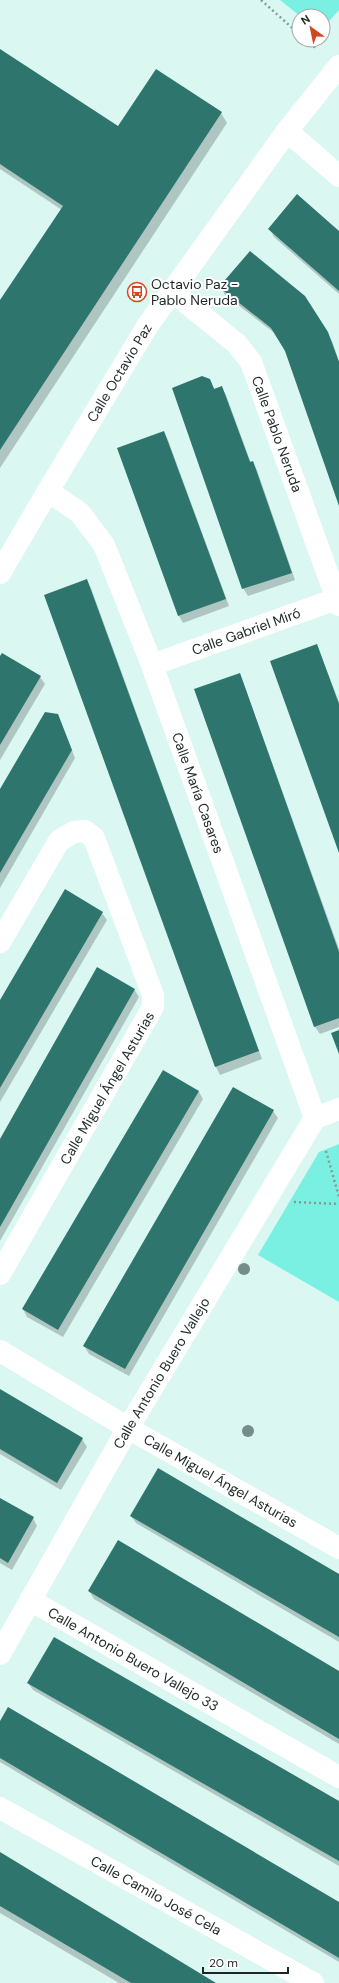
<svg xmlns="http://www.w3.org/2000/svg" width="339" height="1983" font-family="'DM Sans',sans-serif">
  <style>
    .green { fill: #7af0e2 }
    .shadow { fill: #0003 }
    .building { fill: #2e756d }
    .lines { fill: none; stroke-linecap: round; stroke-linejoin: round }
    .path { stroke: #869b97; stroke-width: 2.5; stroke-dasharray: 2 3; stroke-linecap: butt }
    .minor { stroke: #fff; stroke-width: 22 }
    .tree { fill: #748d8a }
    .labels { text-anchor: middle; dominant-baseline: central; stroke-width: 4; stroke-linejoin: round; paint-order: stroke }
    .poi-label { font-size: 14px; fill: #1d2826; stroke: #fff; text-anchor: start }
    .street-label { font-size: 14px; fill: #1d2826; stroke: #fff }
  </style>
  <rect width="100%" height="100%" fill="#daf7f2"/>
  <path class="green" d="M280 0H339V10L323 28V16H300Z
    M339 1144V1302L258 1255 319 1152Z"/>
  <path class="shadow" d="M0 50 118 127 221 113 227 123 0 468V302L62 210 0 169Z
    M270 229 339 232V294L274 237Z
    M221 287 327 333 332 341 339 361V504L286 351 277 335 225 295Z
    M209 379 215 390 222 388 226 395 251 463 253 462 257 470 295 580 248 596 243 588Z
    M164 432 168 440 229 606 183 623 179 616 118 449Z
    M86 580 91 588 262 1059 220 1075 216 1067 45 596Z
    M317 645 339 702V850Z
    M0 658 40 677 45 684 0 760Z
    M239 674 243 682 339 949V1027L320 1034 315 1027 195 690Z
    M58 715 75 758 0 888V791Z
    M102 913 107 920 0 1102V1002Z
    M134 989 139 997 0 1241V1141Z
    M163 1071 199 1092 203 1099 63 1337 27 1317 23 1309Z
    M273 1111 278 1118 129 1376 89 1354 84 1346Z
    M0 1390 82 1439 87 1447 61 1490 0 1454Z
    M0 1499 33 1518 37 1526 12 1570 0 1563Z
    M131 1516 339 1575V1642L136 1523Z
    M89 1591 339 1672V1744L94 1599Z
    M28 1683 339 1802V1866L33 1690Z
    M0 1723 339 1903V1962L0 1762Z
    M0 1853 214 1983H119L0 1913Z"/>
  <path class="building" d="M0 49 118 126 156 69 222 112 0 450V300L63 206 0 164Z
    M297 194 339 231V291L268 229Z
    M250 251 305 296 328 332 339 362V506L285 351 271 328 219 287Z
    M202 376 210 379 214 389 222 386 250 462 253 461 292 573 242 589 172 388Z
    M164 431 226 599 178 616 117 448Z
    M87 579 259 1051 215 1067 44 595Z
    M317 644 339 704V853L270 661Z
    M2 653 41 676 0 745V656Z
    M240 673 339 952V1018L314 1027 194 689Z
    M45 712 58 714 72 750 0 873V789Z
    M65 889 103 912 0 1088V1000Z
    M97 967 135 989 0 1227V1139Z
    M339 1030V1054L331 1033Z
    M163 1070 199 1091 58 1330 22 1309Z
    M233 1087 274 1110 125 1369 83 1346Z
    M0 1389 83 1438 57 1483 0 1449Z
    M158 1468 339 1574V1637L130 1516Z
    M0 1498 34 1517 8 1563 0 1558Z
    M118 1540 339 1671V1739L88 1591Z
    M54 1637 339 1801V1861L27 1683Z
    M8 1707 339 1902V1958L0 1758V1721Z
    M0 1852 216 1983H131L0 1906Z"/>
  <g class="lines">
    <path class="path" d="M261 0 299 34
      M306 40 317 49
      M326 1151 339 1197
      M294 1202 339 1204"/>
    <g class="minor">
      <path d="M287 131 339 176"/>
      <path id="s1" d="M173 292 237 344 251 362 339 605"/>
      <path id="s2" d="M48 491 80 513 104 545 152 665 315 1118"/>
      <path id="s3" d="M0 573 48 491 148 325 287 131 339 66"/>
      <path id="s4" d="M152 665 339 598"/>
      <path d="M0 942 59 841 74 832 85 831 94 838 153 995V1007L0 1274"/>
      <path id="s5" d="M0 1351 128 1428 339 1548"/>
      <path id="s6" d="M30 1600 339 1777"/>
      <path id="s7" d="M0 1654 128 1428 315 1118 339 1109"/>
      <path id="s8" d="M0 1808 313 1983"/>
    </g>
  </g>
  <g class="tree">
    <circle cx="244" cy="1269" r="6"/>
    <circle cx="248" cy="1431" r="6"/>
  </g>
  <defs>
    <g id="bus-ring" transform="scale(1)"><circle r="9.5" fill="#fff" stroke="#d04722" stroke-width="1.5"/><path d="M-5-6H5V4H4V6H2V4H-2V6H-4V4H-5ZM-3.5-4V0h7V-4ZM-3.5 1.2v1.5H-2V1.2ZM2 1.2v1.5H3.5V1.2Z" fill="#d04722"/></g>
  </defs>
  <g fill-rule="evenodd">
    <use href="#bus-ring" x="137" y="292"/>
  </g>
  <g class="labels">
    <g class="poi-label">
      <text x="151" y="284">Octavio Paz -<tspan x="151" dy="16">Pablo Neruda</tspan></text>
    </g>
    <g class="street-label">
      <text stroke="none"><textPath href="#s3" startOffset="233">Calle Octavio Paz</textPath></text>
      <text stroke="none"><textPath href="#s1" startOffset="182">Calle Pablo Neruda</textPath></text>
      <text stroke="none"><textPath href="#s4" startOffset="100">Calle Gabriel Miró</textPath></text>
      <text stroke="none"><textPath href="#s2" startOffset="344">Calle María Casares</textPath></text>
      <text transform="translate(107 1088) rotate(-60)">Calle Miguel Ángel Asturias</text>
      <text stroke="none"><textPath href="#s7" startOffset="324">Calle Antonio Buero Vallejo</textPath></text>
      <text stroke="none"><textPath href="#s5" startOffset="256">Calle Miguel Ángel Asturias</textPath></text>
      <text stroke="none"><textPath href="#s6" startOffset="119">Calle Antonio Buero Vallejo 33</textPath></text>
      <text stroke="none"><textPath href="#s8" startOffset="179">Calle Camilo José Cela</textPath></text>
    </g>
  </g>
  <g transform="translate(311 28) rotate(327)"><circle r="19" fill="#ffffff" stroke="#a5a9a8"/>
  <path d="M0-3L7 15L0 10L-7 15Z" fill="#d04722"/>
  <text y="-6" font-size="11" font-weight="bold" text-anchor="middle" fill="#1d2826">N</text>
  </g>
  <path d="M203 1967v6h85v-6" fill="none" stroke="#1d2826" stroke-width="2"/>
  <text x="209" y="1967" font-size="12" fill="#1d2826" stroke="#ffffff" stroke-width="3" paint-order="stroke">20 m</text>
</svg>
